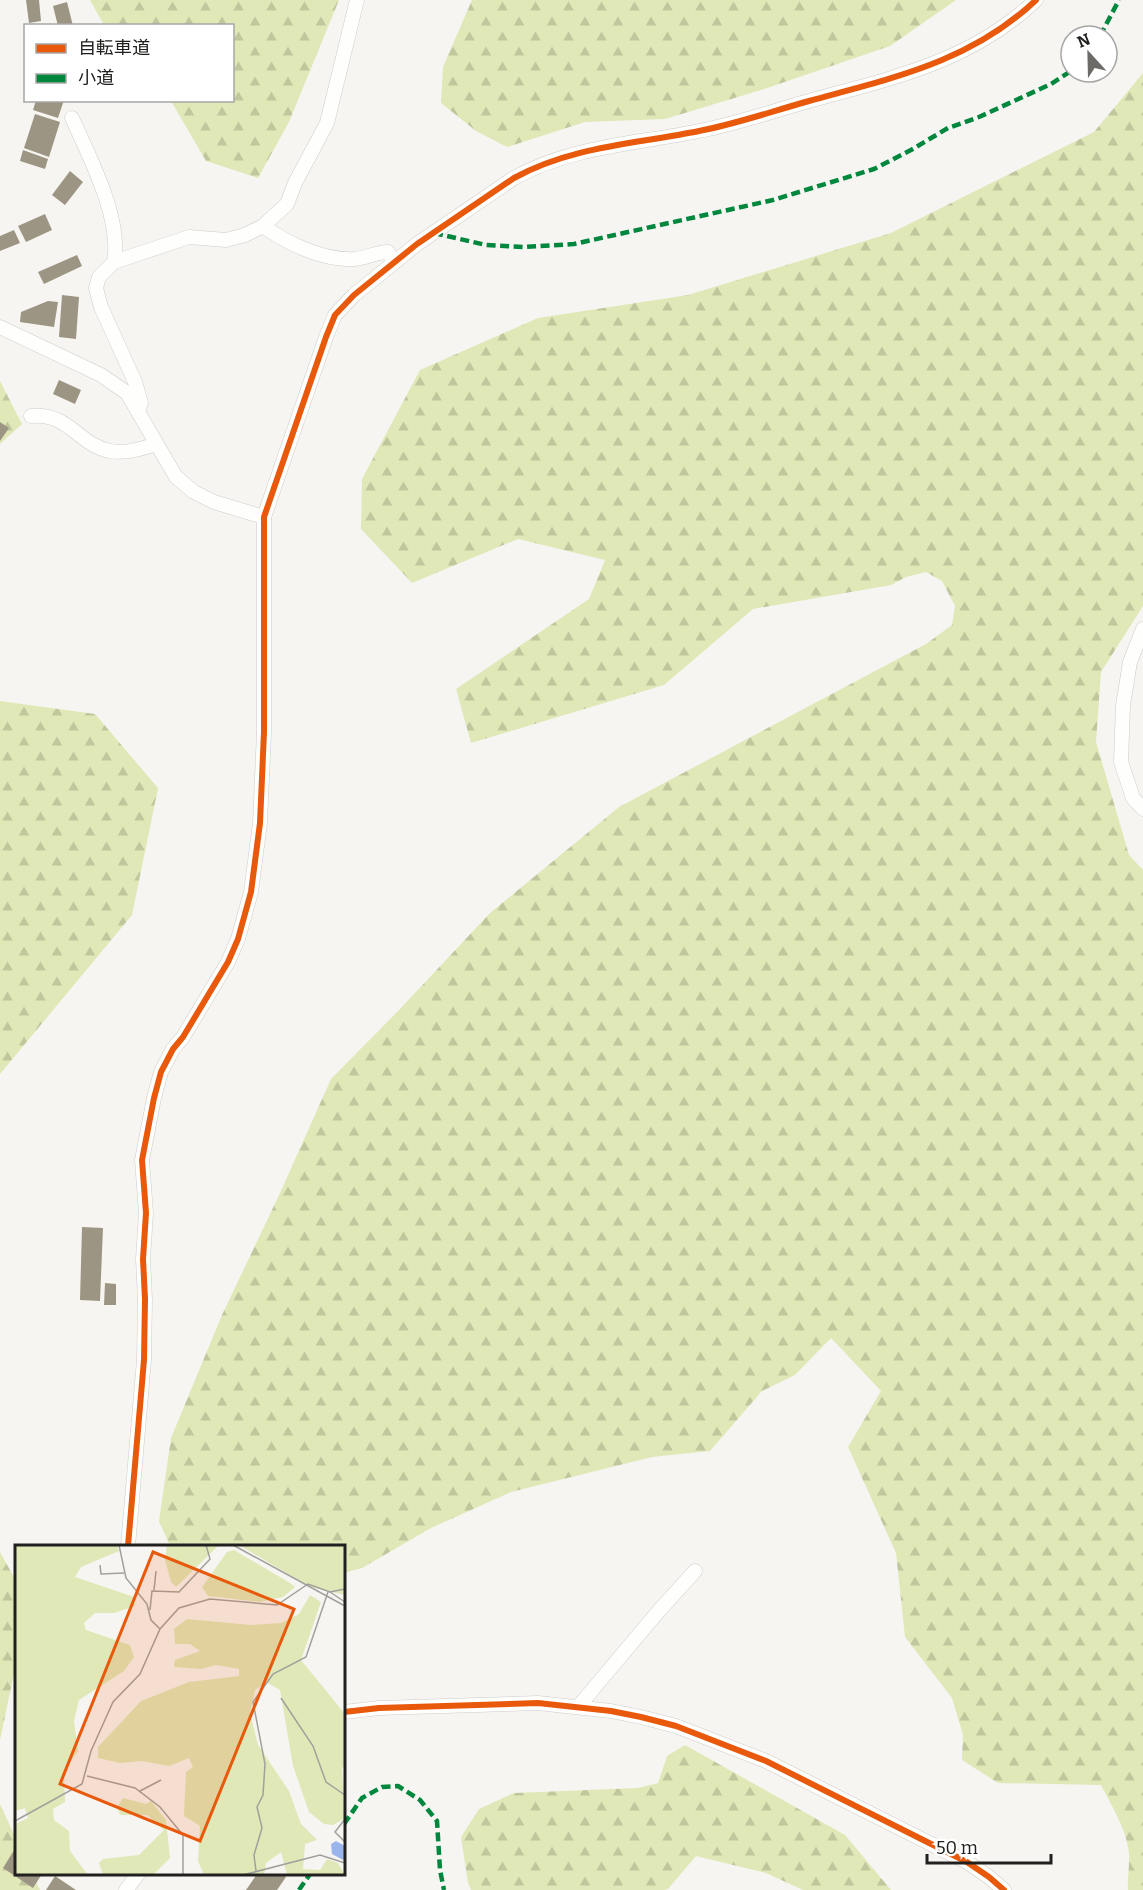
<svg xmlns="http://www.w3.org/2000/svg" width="1143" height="1890" font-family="Bitter,'Noto Sans JP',serif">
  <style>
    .forest { fill: url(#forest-firs) }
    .building { fill: #9d9583 }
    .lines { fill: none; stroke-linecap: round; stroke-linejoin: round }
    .street-casing { stroke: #ceccca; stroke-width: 15 }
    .street { stroke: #fefefd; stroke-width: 14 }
    .quiet { stroke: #00873e; stroke-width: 4.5; stroke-dasharray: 9 4.5; stroke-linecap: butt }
    .cycleway-casing { stroke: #fff; stroke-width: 10 }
    .cycleway { stroke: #e8590c; stroke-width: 6 }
    .inset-road { fill: none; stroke: #a1a09d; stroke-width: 1.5 }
    .view { fill: #e8590c; fill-opacity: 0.15; stroke: #e8590c; stroke-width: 3 }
    .inset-edge { fill: none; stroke: #21201e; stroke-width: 3 }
  </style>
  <defs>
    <pattern id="forest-firs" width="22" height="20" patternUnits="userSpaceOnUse" patternTransform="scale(1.5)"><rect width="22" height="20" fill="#e0e8b7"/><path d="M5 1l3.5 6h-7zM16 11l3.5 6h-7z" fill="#c0c79d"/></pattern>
  </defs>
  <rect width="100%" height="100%" fill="#f7f5f2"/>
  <path class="forest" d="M90 0H339L289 122 258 178 206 161 171 101 232 100V26L104 25Z
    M472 0H956L890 46 761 90 665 119 585 122 507 147 476 131 441 103 443 67Z
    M1143 73V606L1101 672 1096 742 1129 855 1143 870V1890H1128C1127 1877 1131 1859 1128 1847 1124 1825 1111 1805 1101 1785L998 1783 962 1760 963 1735 952 1698 905 1637 896 1553 848 1447 881 1391 831 1338 795 1375 762 1391 710 1451 652 1457 511 1492 431 1528 362 1568 344 1573V1546H170L159 1521 171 1438 222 1315 280 1193 331 1079 399 1010 490 913 619 807 926 644 952 625 955 606 942 581 926 572 906 577 891 585 753 609 664 685 471 743 456 689 589 599 605 560 518 539 412 583 361 529 362 479 420 370 538 318 688 295 891 233 1094 132Z
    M0 381 22 424 0 444Z
    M0 701 95 714 158 788 132 915 0 1074Z
    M0 1552 16 1581V1664L0 1740Z
    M685 1745 845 1835 891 1890H803L766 1873 696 1856 668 1889 664 1890H471L468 1883 461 1837 479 1809 514 1793 638 1788 658 1783 667 1756Z
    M0 1804 16 1839V1874H32L40 1890H0Z"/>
  <path class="building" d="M26 0H39L41 21 29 23Z
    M67 2 73 26H58L53 6Z
    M36 100H64L58 118 33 110Z
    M35 114 60 122 49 157 24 148Z
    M23 150 48 159 45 169 20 161Z
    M70 171 83 182 65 205 52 195Z
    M45 214 52 230 26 242 18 226Z
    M14 230 20 243 0 251V236Z
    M77 255 82 266 44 284 38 272Z
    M62 295 79 297 76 339 59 337Z
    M48 301 58 302 54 327 20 322 21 312Z
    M59 380 81 390 75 404 53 394Z
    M0 422 9 428 0 441Z
    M82 1227 103 1228 100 1301 80 1300Z
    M105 1283 116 1284V1305H104Z
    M16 1847V1874H42L33 1888 3 1868Z
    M257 1874H281L286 1877 277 1890H246Z
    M55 1876 76 1890H46Z"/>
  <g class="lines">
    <g class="street-casing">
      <path id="street" d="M72 118C90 158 122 219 114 262
        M263 226C288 244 324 261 355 259 366 258 377 252 388 252L394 262
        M0 327 101 375 127 393 176 477 194 492 214 502 264 517
        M138 411 141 403 135 382 101 307 96 288 99 277 114 262 189 237 226 240 245 235 263 226 287 204 295 183 327 123 357 0
        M31 416C69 412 78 445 110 451 125 454 142 449 156 444
        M1143 629 1130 662 1123 705 1121 762 1133 798 1143 809
        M128 1546 144 1360 145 1299 143 1259 146 1213 142 1160 154 1098 161 1072 173 1049 183 1037 228 962 238 939 251 892 260 823 264 732V517L326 337 335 315 354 295 417 244 514 178C572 146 636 144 699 131 736 124 773 111 809 101 892 78 971 62 1036 0
        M578 1707 657 1613 695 1571
        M344 1712 379 1708 538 1703 611 1711 641 1717 676 1726 766 1761 967 1862 989 1877 1004 1890
        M126 1890 138 1874"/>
    </g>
    <use href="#street" class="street"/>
    <path class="quiet" d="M1100 36 1119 0
      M434 233 486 245 524 247 574 244 773 200 874 169 911 150 948 128 979 117 1051 84 1071 71
      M344 1824 362 1798 382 1787 398 1786 420 1800 437 1821 440 1870 444 1890
      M299 1890 310 1874"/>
    <g class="cycleway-casing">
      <path id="cycleway" d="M128 1546 144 1360 145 1299 143 1259 146 1213 142 1160 154 1098 161 1072 173 1049 183 1037 228 962 238 939 251 892 260 823 264 732V517L326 337 335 315 354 295 417 244 514 178C572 146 636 144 699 131 736 124 773 111 809 101 892 78 971 62 1036 0
        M344 1712 379 1708 538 1703 611 1711 641 1717 676 1726 766 1761 967 1862 989 1877 1004 1890"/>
    </g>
    <use href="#cycleway" class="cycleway"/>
  </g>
  <g transform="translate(15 1545)">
    <rect width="330" height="330" fill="#f7f5f2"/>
    <path d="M0 0 102 1 104 6 66 22 60 32 119 52 120 61 99 68H80L69 78 71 85 115 100 119 112 109 126 64 155 59 176 63 206 49 226 50 257 38 264 39 275 54 286 55 306 73 330H0V279L13 273 10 263 0 266ZM152 0H204L161 42 156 37 150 15ZM330 0V50L295 42 226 1ZM219 5 275 38 280 42 268 52 245 57 193 51 187 42 190 38 212 7ZM295 50 306 57 286 115 330 169V221L327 223 330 273 318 280 309 279 294 267 278 221 265 145 251 137 240 145 235 168 243 200 274 246 286 279 302 295 290 299 288 324 305 325 312 314 323 318 330 330H272L266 307 251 318 249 330H189L183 316 185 281 169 271 171 227 178 222 174 213 154 221 127 216 105 218 83 213V202L126 156 174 137 224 131V124L201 120 186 124 159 122 160 115 185 106 175 99H160L159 84 172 74 236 80 266 78 284 69ZM108 253 131 259 136 256 151 275 155 313 138 330H88L84 318 88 314 124 310 149 285 132 270H105L102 262Z" fill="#e0e8b7"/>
    <path d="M321 296 330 301V316L317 309 316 299Z" fill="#99b5ec"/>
    <path class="inset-road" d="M104 0 111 33 132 59 136 75 145 84M218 0 330 61M85 20 86 29 109 28M139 45 141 26M315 47 330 57M135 65 137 46 164 47 195 14 191 0M266 153 298 201 311 237 330 250M72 231 120 243 145 262 168 290V330M125 246 146 235M330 274 320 287 330 297M0 276 67 239 76 206 98 157 125 129 145 84 164 63 195 54 262 60 293 39 315 47 330 44M241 326 239 310 247 283 242 262 248 250 250 219 238 157 258 129 291 112 313 47M228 330 305 310 330 318"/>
    <path class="view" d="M138 7 279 64 185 296 45 239Z"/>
    <rect width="330" height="330" class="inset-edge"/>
  </g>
  <rect x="24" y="24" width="210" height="78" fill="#ffffff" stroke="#a6a6a5" stroke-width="1.5"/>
  <rect x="36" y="44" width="30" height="9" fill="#e8590c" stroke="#a6a6a5" stroke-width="1.5"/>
  <text x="78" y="54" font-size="18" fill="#21201e">自転車道</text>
  <rect x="36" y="74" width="30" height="9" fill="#00873e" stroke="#a6a6a5" stroke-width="1.5"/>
  <text x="78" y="84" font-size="18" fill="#21201e">小道</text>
  <g transform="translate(1089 54) rotate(338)"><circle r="28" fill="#ffffff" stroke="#a6a6a5" stroke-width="1.5"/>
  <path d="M0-4.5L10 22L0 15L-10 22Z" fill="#6c6b68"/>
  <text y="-9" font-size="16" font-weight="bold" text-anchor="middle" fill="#21201e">N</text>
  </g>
  <path d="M927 1854v9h124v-9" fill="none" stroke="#21201e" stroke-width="3"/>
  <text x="936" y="1854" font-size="18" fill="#21201e" stroke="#ffffff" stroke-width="4.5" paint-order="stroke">50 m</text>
</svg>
